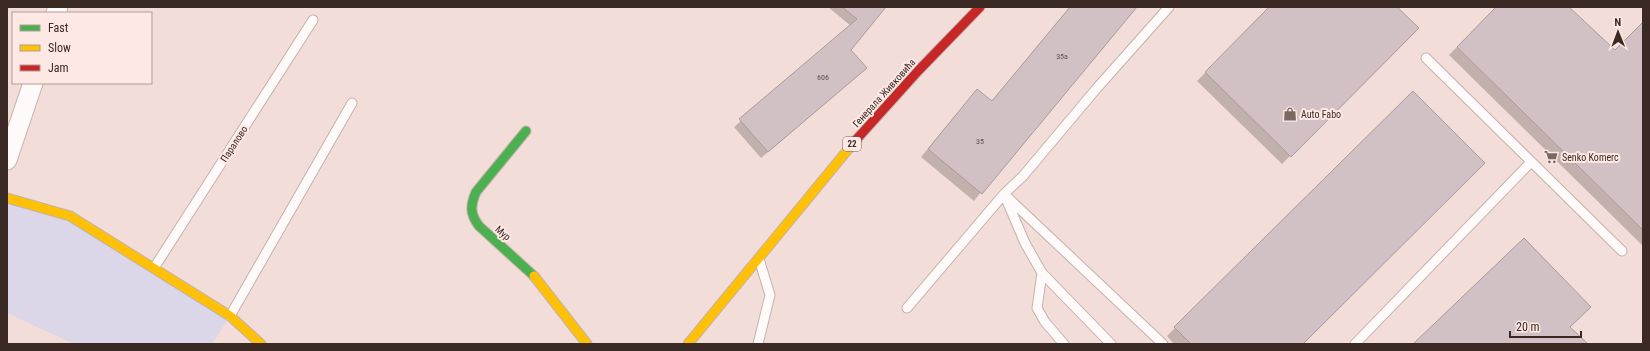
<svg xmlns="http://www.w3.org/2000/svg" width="1650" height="351" font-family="'Roboto Condensed',sans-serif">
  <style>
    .green { fill: #dbd6e8 }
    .shadow { fill: #0003 }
    .building { fill: #d1c1c4; stroke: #aa9a9d }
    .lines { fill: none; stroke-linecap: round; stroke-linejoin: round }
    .lane-casing { stroke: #c4b2ae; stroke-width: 11 }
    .street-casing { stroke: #c4b2ae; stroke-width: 21 }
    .fast-casing { stroke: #c4b2ae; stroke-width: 11 }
    .slow-casing { stroke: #c4b2ae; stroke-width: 11 }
    .jam-casing { stroke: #c4b2ae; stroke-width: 11 }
    .lane { stroke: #fdfaf9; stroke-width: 9 }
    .street { stroke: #fdfaf9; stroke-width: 19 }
    .fast { stroke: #4caf50; stroke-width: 9 }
    .slow { stroke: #ffc107; stroke-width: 9 }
    .jam { stroke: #c62828; stroke-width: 9 }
    .labels { text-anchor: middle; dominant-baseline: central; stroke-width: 4; stroke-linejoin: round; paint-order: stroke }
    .number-label { font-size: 8px; fill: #604f4c }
    .shield { fill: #fde8e4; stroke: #75625e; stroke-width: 1 }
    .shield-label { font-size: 9px; font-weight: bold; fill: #3b2924 }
    .street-label { font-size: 10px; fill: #3b2924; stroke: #fde8e4 }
    .poi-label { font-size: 10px; fill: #3b2924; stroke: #fde8e4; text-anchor: start }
  </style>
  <rect width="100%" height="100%" fill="#f3ddd8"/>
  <path class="green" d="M7 198 70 216 230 316 212 344H74L7 313Z"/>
  <path class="shadow" d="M828 7H885L850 50 859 74 761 158 734 127 851 26Z
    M1070 7H1126L974 201 921 157 970 98 991 102Z
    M1271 7H1396L1417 28 1282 164 1197 81Z
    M1497 7H1568L1615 52 1643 23V246L1449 55Z
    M1413 92 1302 344H1174L1167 336Z"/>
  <path class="building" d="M842 7H886L851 50 867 68 768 152 739 119 857 19Z
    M1070 7H1137L982 194 928 149 977 89 992 101Z
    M1269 7H1397L1419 28 1291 157 1205 72Z
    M1496 7H1569L1615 50 1643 22V230L1457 47Z
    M1413 91 1485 163 1303 344H1191L1174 327Z
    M1524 238 1591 307 1570 327 1588 344H1413Z"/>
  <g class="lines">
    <g class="lane-casing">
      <path id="lane" d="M1426 58 1622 251
        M154 268 313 20
        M1042 273 1037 308 1045 322 1064 344
        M907 308 1004 194 1163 344
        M230 316 352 103
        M758 344 770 295 759 259
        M1111 344 1042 273 1025 243 1004 194 1023 176 1097 88 1169 7
        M1355 344 1531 162"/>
    </g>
    <g class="street-casing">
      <path id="street" d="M56 13 58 7
        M7 160 33 83"/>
    </g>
    <g class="fast-casing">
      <path id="fast" d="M526 131 476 192C470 206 470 214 479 226L534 276"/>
    </g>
    <g class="slow-casing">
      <path id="slow" d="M7 198 70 216 230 316 261 344
        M534 276 587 344
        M688 344 855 141"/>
    </g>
    <g class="jam-casing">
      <path id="jam" d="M855 141 918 71 980 7"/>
    </g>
    <use href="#lane" class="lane"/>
    <use href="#street" class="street"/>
    <use href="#fast" class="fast"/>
    <use href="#slow" class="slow"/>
    <use href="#jam" class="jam"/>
  </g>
  <defs>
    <g id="shop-bare" transform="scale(1.08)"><path d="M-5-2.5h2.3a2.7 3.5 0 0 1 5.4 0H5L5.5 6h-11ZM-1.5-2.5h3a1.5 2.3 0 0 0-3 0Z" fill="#7b6863" stroke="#fde8e4" stroke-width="2.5" paint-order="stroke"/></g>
    <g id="supermarket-bare" transform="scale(1.08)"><path d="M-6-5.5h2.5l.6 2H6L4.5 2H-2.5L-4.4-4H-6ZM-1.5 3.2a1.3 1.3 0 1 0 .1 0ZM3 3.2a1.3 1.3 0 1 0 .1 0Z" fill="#7b6863" stroke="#fde8e4" stroke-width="2.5" paint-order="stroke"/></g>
  </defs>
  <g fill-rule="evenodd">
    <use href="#shop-bare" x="1290" y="114"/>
    <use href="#supermarket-bare" x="1551" y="157"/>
  </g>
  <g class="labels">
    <g class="number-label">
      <text x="1062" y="56">35a</text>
      <text x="823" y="77">606</text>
      <text x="980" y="141">35</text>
    </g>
    <rect class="shield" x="843" y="137" width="18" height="14" rx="3"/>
    <g class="shield-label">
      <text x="852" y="144">22</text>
    </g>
    <g class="street-label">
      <text transform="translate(884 93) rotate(-48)">Генерала Живковића</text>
      <text transform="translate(234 144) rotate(-57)">Паралово</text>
      <text transform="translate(503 233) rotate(41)">Мур</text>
    </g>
    <g class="poi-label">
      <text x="1301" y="114">Auto Fabo</text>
      <text x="1562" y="157">Senko Komerc</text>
    </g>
  </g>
  <rect width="1650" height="351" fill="none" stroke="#3b2924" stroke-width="16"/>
  <rect x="12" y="12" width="140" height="72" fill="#fde8e4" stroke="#af9c97"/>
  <rect x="20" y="25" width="20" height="6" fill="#4caf50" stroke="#af9c97"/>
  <text x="48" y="32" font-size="12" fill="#3b2924">Fast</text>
  <rect x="20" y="45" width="20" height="6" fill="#ffc107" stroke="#af9c97"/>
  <text x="48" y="52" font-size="12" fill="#3b2924">Slow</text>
  <rect x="20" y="65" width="20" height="6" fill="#c62828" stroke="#af9c97"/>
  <text x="48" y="72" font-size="12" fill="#3b2924">Jam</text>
  <g transform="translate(1618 32) rotate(359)" stroke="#fde8e4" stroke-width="3" paint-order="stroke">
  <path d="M0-3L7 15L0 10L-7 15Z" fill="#3b2924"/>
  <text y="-6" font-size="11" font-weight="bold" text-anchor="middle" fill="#3b2924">N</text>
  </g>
  <path d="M1510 331v6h71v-6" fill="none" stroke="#3b2924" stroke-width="2"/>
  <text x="1516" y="331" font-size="12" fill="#3b2924" stroke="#fde8e4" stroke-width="3" paint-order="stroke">20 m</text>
</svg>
